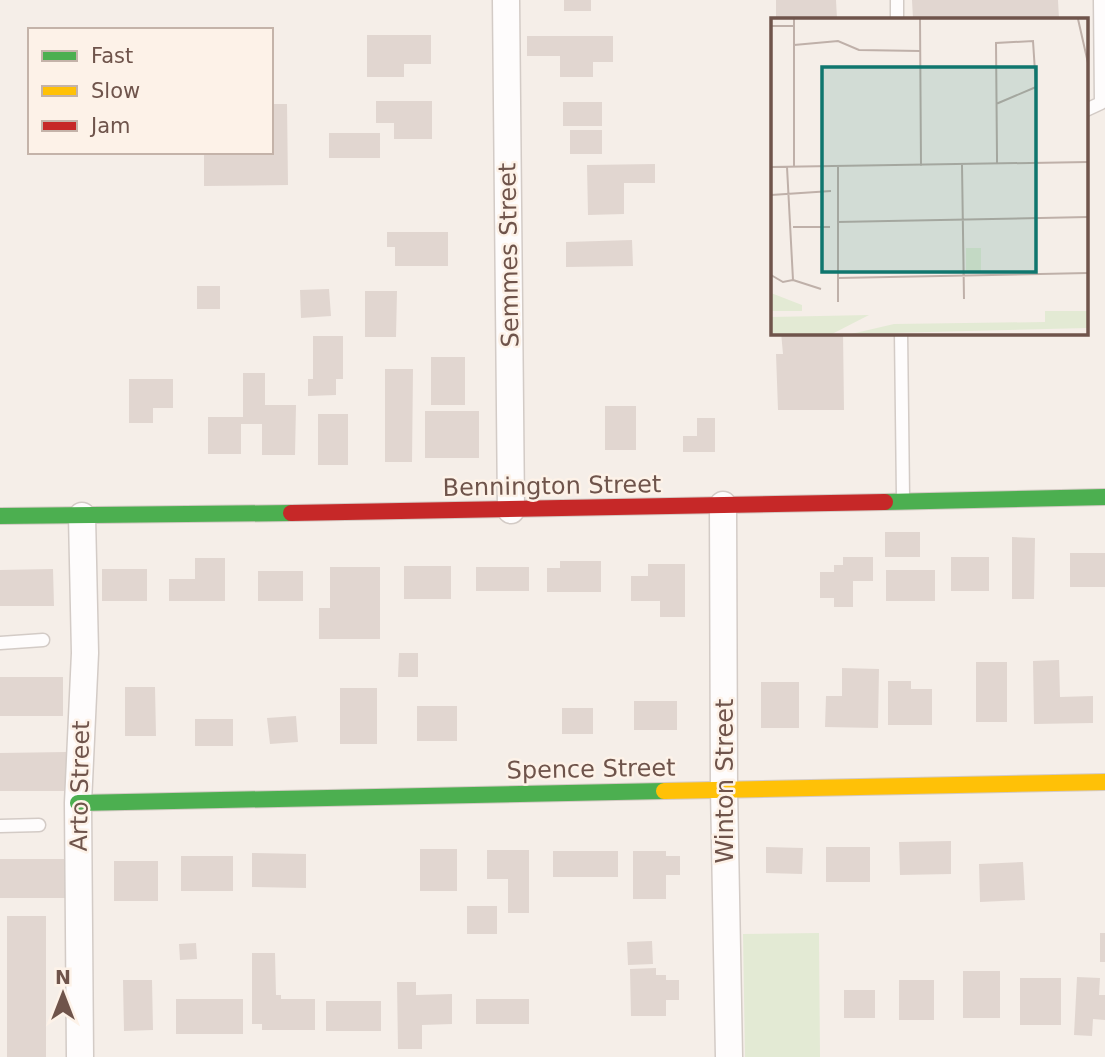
<svg xmlns="http://www.w3.org/2000/svg" width="1105" height="1057" font-family="'DejaVu Sans',sans-serif">
  <style>
    .green { fill: #e3ead4 }
    .building { fill: #e1d6d0 }
    .lines { fill: none; stroke-linecap: round; stroke-linejoin: round }
    .lane-casing { stroke: #d3cbc6; stroke-width: 15 }
    .street-casing { stroke: #d3cbc6; stroke-width: 29 }
    .fast-casing { stroke: #d4cac4; stroke-width: 18 }
    .slow-casing { stroke: #d4cac4; stroke-width: 18 }
    .jam-casing { stroke: #d4cac4; stroke-width: 18 }
    .lane { stroke: #fefcfc; stroke-width: 12 }
    .street { stroke: #fefcfc; stroke-width: 26 }
    .fast { stroke: #4caf50; stroke-width: 16 }
    .slow { stroke: #ffc107; stroke-width: 16 }
    .jam { stroke: #c62828; stroke-width: 16 }
    .labels { text-anchor: middle; dominant-baseline: central; stroke-width: 5; stroke-linejoin: round; paint-order: stroke }
    .street-label { font-size: 24px; fill: #6f544b; stroke: #fdf2e8 }
    .inset-road { fill: none; stroke: #bfb0a9; stroke-width: 2 }
    .view { fill: #0f766e; fill-opacity: 0.15; stroke: #0f766e; stroke-width: 3.5 }
    .inset-edge { fill: none; stroke: #6f544b; stroke-width: 3.5 }
  </style>
  <rect width="100%" height="100%" fill="#f5eee8"/>
  <path class="green" d="M819 933 820 1057H745L743 934Z"/>
  <path class="building" d="M564 0H591V11H564Z
    M776 0H836L837 19H776Z
    M912 0H1058L1059 19H913Z
    M367 35H431V64H404V77H367Z
    M527 36H613V62H593V77H560V56H527Z
    M376 101H432V139H394V123H376Z
    M563 102H602V126H563Z
    M271 104H287L288 185 204 186V152H271Z
    M570 130H602V154H570Z
    M329 133H380V158H329Z
    M655 164V183H624V214L588 215 587 165Z
    M387 232H448V266H395V247H387Z
    M632 240 633 266 566 267V242Z
    M197 286H220V309H197Z
    M329 289 331 316 301 318 300 290Z
    M365 291H397L396 337H365Z
    M781 332H843L844 410H778L776 354H783Z
    M313 336H343V379H336V395L308 396V379H313Z
    M431 357H465V405H431Z
    M385 369H413L412 462H385Z
    M243 373H265V405H296L295 455H262V424H241V454H208V417H243Z
    M129 379H173V408H153V423H129Z
    M605 406H636V450H605Z
    M425 411H479V458H425Z
    M318 414H348V465H318Z
    M697 418H715V452H683V436H697Z
    M885 532H920V557H885Z
    M1012 537 1035 538 1034 599H1012Z
    M1070 553H1105V587H1070Z
    M843 557H873V581H853V607H834V598H820V572H834V565H843Z
    M951 557H989V591H951Z
    M195 558H225V601H169V579H195Z
    M560 561H601V592H547V568H560Z
    M648 564H685V617H660V601H631V576H648Z
    M404 566H451V599H404Z
    M330 567H380V639H319V608H330Z
    M476 567H529V591H476Z
    M53 569 54 606H0V570Z
    M102 569H147V601H102Z
    M886 570H935V601H886Z
    M258 571H303V601H258Z
    M399 653H418V677H398Z
    M1059 660 1060 697 1093 696V723L1034 724 1033 661Z
    M976 662H1007V722H976Z
    M842 668 879 669 878 728 825 727 826 696H842Z
    M0 677H63V716H0Z
    M888 681H911V689H932V725H888Z
    M761 682H799V728H761Z
    M125 687H155L156 736H125Z
    M340 688H377V744H340Z
    M634 701H677V730H634Z
    M417 706H457V741H417Z
    M562 708H593V734H562Z
    M296 716 298 742 270 744 267 718Z
    M195 719H233V746H195Z
    M66 752V791H0V753Z
    M951 841V874L900 875 899 842Z
    M766 847 803 848 802 874 766 873Z
    M826 847H870V882H826Z
    M420 849H457V891H420Z
    M487 850H529V913H508V879H487Z
    M553 851H618V877H553Z
    M633 851H666V856H680V875H666V899H633Z
    M252 853 306 854V888L252 887Z
    M181 856H233V891H181Z
    M0 859H65V898H0Z
    M114 861H158V901H114Z
    M1023 862 1025 900 980 902 979 864Z
    M467 906H497V934H467Z
    M7 916H46V1057H7Z
    M1100 933H1105V962H1100Z
    M652 941 653 964 628 965 627 942Z
    M196 943 197 959 180 960 179 944Z
    M252 953H275L276 995H281V999H315V1030H262V1024H252Z
    M656 968V975H666V980H679V1000H666V1016H631L630 969Z
    M963 971H1000V1018H963Z
    M1077 977 1100 978 1099 995H1105V1020L1093 1019 1092 1036 1074 1035Z
    M1020 978H1061V1025H1020Z
    M123 980H152L153 1030 124 1031Z
    M899 980H934V1020H899Z
    M397 982H416V995L452 994V1024L422 1025V1049H398Z
    M844 990H875V1018H844Z
    M176 999H243V1034H176Z
    M476 999H529V1024H476Z
    M326 1001H381V1031H326Z"/>
  <g class="lines">
    <g class="lane-casing">
      <path id="lane" d="M897 0V19
        M1086 110 1101 103 1100 0
        M901 332 903 497
        M0 643 43 640
        M0 826 39 825"/>
    </g>
    <g class="street-casing">
      <path id="street" d="M506 0 511 510
        M723 505 724 789 729 1057
        M80 1057 78 803 85 653 82 516"/>
    </g>
    <g class="fast-casing">
      <path id="fast" d="M885 502 1105 497
        M0 516 291 513
        M78 803 664 791"/>
    </g>
    <g class="slow-casing">
      <path id="slow" d="M664 791 1105 782"/>
    </g>
    <g class="jam-casing">
      <path id="jam" d="M291 513 885 502"/>
    </g>
    <use href="#lane" class="lane"/>
    <use href="#street" class="street"/>
    <use href="#fast" class="fast"/>
    <use href="#slow" class="slow"/>
    <use href="#jam" class="jam"/>
  </g>
  <g class="labels">
    <g class="street-label">
      <text transform="translate(509 255) rotate(-91)">Semmes Street</text>
      <text transform="translate(552 486) rotate(-1)">Bennington Street</text>
      <text transform="translate(591 769) rotate(-1)">Spence Street</text>
      <text transform="translate(725 781) rotate(-90)">Winton Street</text>
      <text transform="translate(80 786) rotate(-89)">Arto Street</text>
    </g>
  </g>
  <g transform="translate(771 18)">
    <rect width="317" height="317" fill="#f5eee8"/>
    <path d="M195 230H210V254H195ZM0 275 31 287V293H0ZM274 293H317V310L80 316 123 306 274 304ZM98 297 61 316H0V299Z" fill="#e3ead4"/>
    <path class="inset-road" d="M23 1V149M149 1 150 148M307 1 317 45M0 8H23M23 27 67 23 88 32 149 33M225 86 265 69 262 23 225 25 226 138V146M191 147 193 281M0 149 317 144M67 149V284M0 177 60 173M66 204 317 199M22 209H59M0 257 12 264 22 262 16 149M67 260 317 255M22 262 50 271"/>
    <path class="view" d="M51 49H265V254H51Z"/>
    <rect width="317" height="317" class="inset-edge"/>
  </g>
  <rect x="28" y="28" width="245" height="126" fill="#fdf2e8" stroke="#c4b3a9" stroke-width="2"/>
  <rect x="42" y="51" width="35" height="10" fill="#4caf50" stroke="#c4b3a9" stroke-width="2"/>
  <text x="91" y="63" font-size="21" fill="#6f544b">Fast</text>
  <rect x="42" y="86" width="35" height="10" fill="#ffc107" stroke="#c4b3a9" stroke-width="2"/>
  <text x="91" y="98" font-size="21" fill="#6f544b">Slow</text>
  <rect x="42" y="121" width="35" height="10" fill="#c62828" stroke="#c4b3a9" stroke-width="2"/>
  <text x="91" y="133" font-size="21" fill="#6f544b">Jam</text>
  <g transform="translate(63 994)" stroke="#fdf2e8" stroke-width="5" paint-order="stroke">
  <path d="M0-5L12 26L0 18L-12 26Z" fill="#6f544b"/>
  <text y="-10" font-size="19" font-weight="bold" text-anchor="middle" fill="#6f544b">N</text>
  </g>
</svg>
